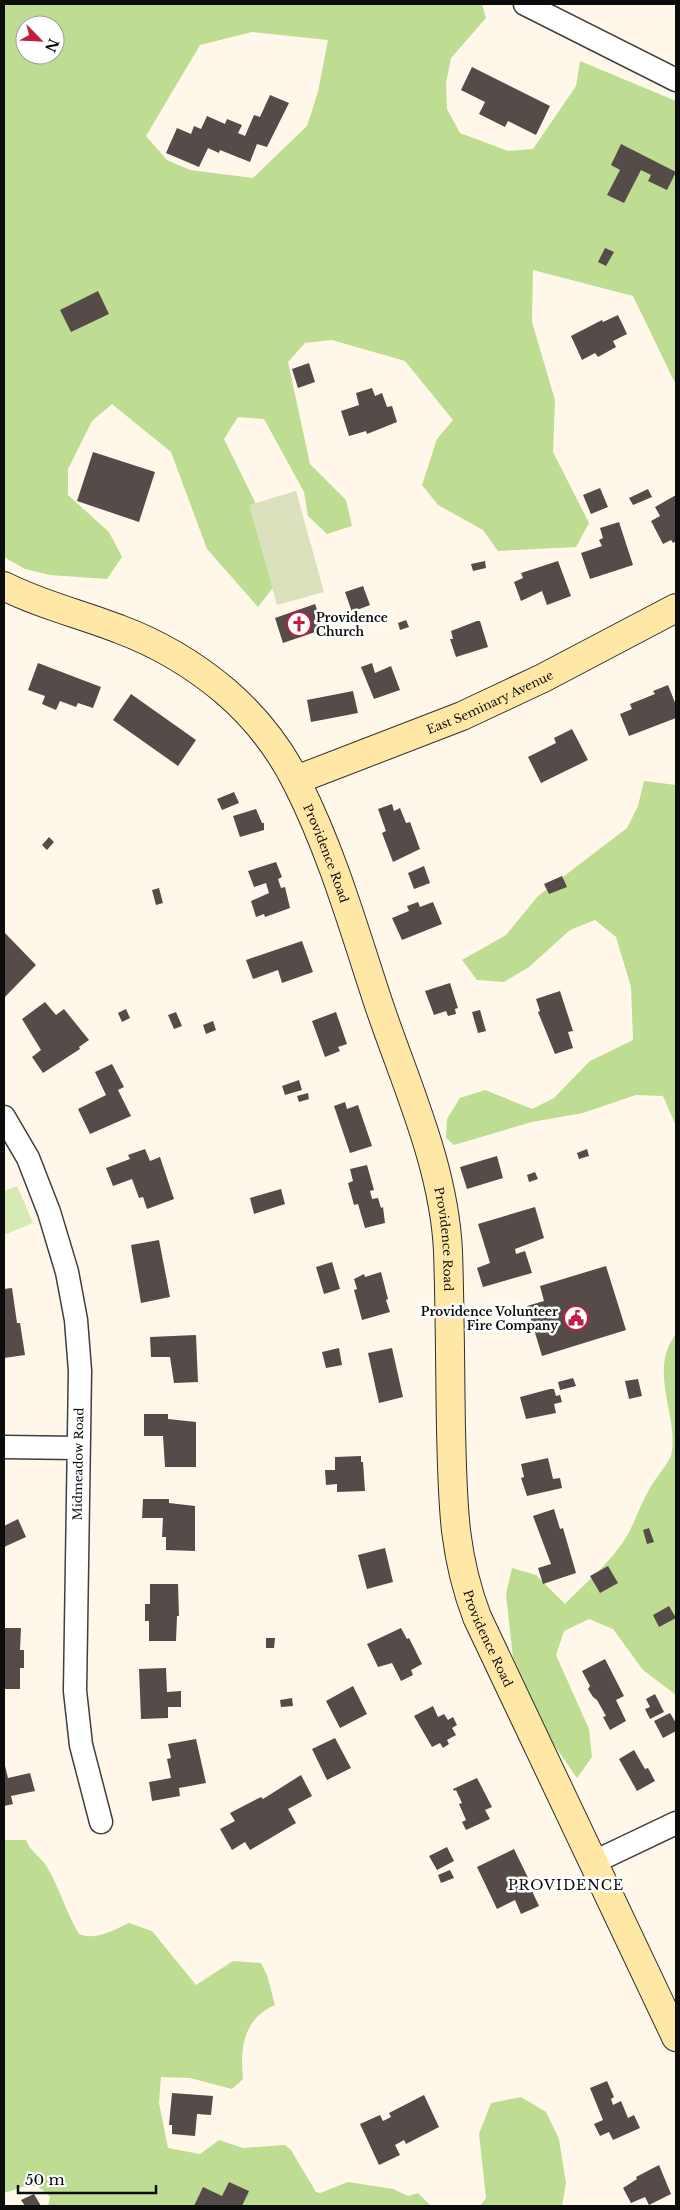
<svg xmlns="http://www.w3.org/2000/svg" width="680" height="2210" font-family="'Libre Baskerville',serif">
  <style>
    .green { fill: #d8eab3 }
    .forest { fill: #bedc92; fill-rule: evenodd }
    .cemetery { fill: #dae1bc }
    .building { fill: #554b48 }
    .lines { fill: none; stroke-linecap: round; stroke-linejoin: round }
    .street-casing { stroke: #3f3f3f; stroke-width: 25 }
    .secondary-casing { stroke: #2e2e2e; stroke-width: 30 }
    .street { stroke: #fff; stroke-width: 22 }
    .secondary { stroke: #ffe8a5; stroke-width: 28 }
    .labels { text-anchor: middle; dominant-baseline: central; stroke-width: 5; stroke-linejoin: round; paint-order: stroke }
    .poi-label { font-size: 12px; font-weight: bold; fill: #0c0c0c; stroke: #fff; text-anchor: start }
    .street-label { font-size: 12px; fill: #0c0c0c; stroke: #fff }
    .neighbourhood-label { font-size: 14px; letter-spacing: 1px; fill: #0c0c0c; stroke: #fff }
  </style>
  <rect width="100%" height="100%" fill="#fff8ea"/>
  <path class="green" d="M17 1186 33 1223 4 1235V1191Z"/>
  <path class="forest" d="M4 4H482L486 18 451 58 446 83 447 109 460 133 508 151 533 149 576 86 580 61 676 101V385L633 296 533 270 532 322 555 400 553 452 589 523 576 547 498 551 483 530 438 505 422 485 437 439 453 420 405 361 332 340 305 343 288 362 310 464 346 500 352 526 327 534 308 516 304 492 264 419 238 417 224 439 258 508 275 585 258 607 207 549 171 452 112 404 92 421 68 469V495L109 532 122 557 107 579 50 575 25 569 4 557ZM25 25H55V55H25ZM252 32 328 40 318 92 307 126 253 178 190 170 167 160 146 136 200 45Z
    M644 781 676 785V1126L663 1096 636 1095 583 1113 532 1122 454 1145 446 1138 447 1119 460 1098 485 1090 532 1109 554 1098 590 1061 633 1040 631 987 616 937 595 920 570 930 529 967 504 982 477 980 462 960 506 935 538 896 627 828 638 806Z
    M676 1334V1695L643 1670 613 1629 589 1619 564 1631 556 1655 589 1729 592 1757 577 1778 548 1736 527 1689 514 1667 506 1594 512 1568 536 1575 565 1604C582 1586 603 1569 618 1549 633 1531 638 1508 650 1488 656 1477 666 1467 671 1456 680 1417 647 1371 676 1334Z
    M4 1840H26C30 1851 41 1857 47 1867 60 1889 66 1912 79 1934 95 1941 114 1930 129 1923L152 1931 196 1985 233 1961 261 1963 267 1975 275 2005C243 2019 240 2048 243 2079L232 2089 190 2078 161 2077 159 2103 168 2148 200 2154 219 2140 243 2148 285 2145 291 2150 316 2192 320 2193 348 2182 393 2189 408 2196 418 2193 431 2206H48L50 2197C33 2178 26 2187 4 2193Z
    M521 2097 546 2112 559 2139 566 2183 562 2206H480L486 2198 479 2134 491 2103Z"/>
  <path class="cemetery" d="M296 491 324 592 277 605 249 505Z"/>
  <path class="building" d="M472 67 550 106 536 135 508 121 505 127 479 114 485 102 461 90Z
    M270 95 289 103 267 147 257 144 250 162 220 150 219 153 208 148 199 167 166 153 177 128 191 134 194 126 201 129 207 116 225 124 227 119 242 125 238 133 245 136 254 115 260 117Z
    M621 144 676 172 667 190 648 181 651 175 641 170 624 203 607 195 620 170 611 165Z
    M605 248 614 252 606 266 598 262Z
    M98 291 109 314 71 332 60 310Z
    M618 315 627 334 613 341 616 347 598 357 595 353 582 360 571 336 602 320 603 322Z
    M309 363 315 382 298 388 292 369Z
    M372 388 375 396 382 393 387 407 392 406 397 422 367 434 366 431 349 436 341 411 359 405 356 393Z
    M93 452 155 472 139 522 77 501Z
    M600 488 608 507 591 514 583 495Z
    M648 489 652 497 633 505 629 498Z
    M676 495V541L673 543 671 540 663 544 651 521 660 516 655 507Z
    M619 522 633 565 590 579 581 553 602 546 599 540 603 538 600 528Z
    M485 561 486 568 473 571 471 564Z
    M558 561 571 596 547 605 542 591 521 601 514 582 523 578 521 573Z
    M363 586 370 605 352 612 345 592Z
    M315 604 324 629 283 643 275 618Z
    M406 620 409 627 400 630 398 623Z
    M477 621H480L488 647 456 657 450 639H453L451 631Z
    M38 663 101 687 93 708 78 703 76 707 60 701 56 710 42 704 45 696 28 690Z
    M372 663 375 673 391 666 400 690 374 699 361 667Z
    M668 685 676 705V718L629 736 620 714 632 709 630 704 655 694 653 691Z
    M353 691 358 713 311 722 307 700Z
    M131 694 196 740 178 766 113 720Z
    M572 729 588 760 541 783 528 757 556 743 554 738Z
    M234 792 239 803 222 810 217 799Z
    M392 804 394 811 400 808 406 823 410 822 420 849 393 862 382 833 386 831 378 809Z
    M256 809 262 823H264V830L240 837 233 816Z
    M49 837 54 842 47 850 42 845Z
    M276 862 282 877 278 879 281 888 285 887 290 908 265 917 264 914 256 917 251 901 269 893 266 883 254 887 248 871Z
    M424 866 430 883 414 889 408 873Z
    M562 876 567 887 549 894 544 884Z
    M159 888 163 903 156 905 152 890Z
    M418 902 420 907 433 902 442 924 402 940 392 918 409 911 407 906Z
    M4 932 36 965 4 998Z
    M302 941 313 972 282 983 278 970 253 979 246 960Z
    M450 983 458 1008 455 1009 456 1014 448 1016 446 1011 434 1015 425 991Z
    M560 991 573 1031 568 1032 573 1048 555 1054 538 1012 540 1011 536 999Z
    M45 1002 56 1015 64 1009 89 1040 79 1047 80 1049 43 1073 32 1057 41 1050 22 1019Z
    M126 1009 130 1018 122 1022 118 1013Z
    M480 1010 486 1031 478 1033 472 1012Z
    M176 1012 182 1026 174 1029 168 1015Z
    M336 1012 347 1044 338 1047 340 1051 325 1057 312 1021Z
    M213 1021 216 1030 206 1034 203 1025Z
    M112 1064 124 1087 118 1090 131 1116 90 1134 78 1109 106 1095 95 1072Z
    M299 1080 302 1090 285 1095 282 1086Z
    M308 1093 309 1099 299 1102 297 1096Z
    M345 1102 347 1109 358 1105 372 1146 350 1153 334 1106Z
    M145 1149 150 1161 160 1157 174 1199 147 1209 143 1197 139 1198 132 1179 113 1186 106 1168 130 1159 128 1155Z
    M587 1149 589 1156 579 1159 577 1153Z
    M497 1156 503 1178 467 1189 460 1167Z
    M367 1165 374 1190 370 1191 372 1199 378 1198 381 1208 383 1207 385 1223 365 1228 358 1204 354 1205 348 1183 353 1181 350 1169Z
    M535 1172 538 1179 529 1182 527 1175Z
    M281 1189 285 1204 254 1214 250 1198Z
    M535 1207 544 1238 515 1249 516 1254 525 1251 532 1273 483 1287 477 1268 490 1263 478 1224Z
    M159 1240 170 1297 141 1303 131 1245Z
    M332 1262 340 1289 324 1294 316 1267Z
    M606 1266 626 1330 542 1356 527 1306 544 1301 540 1286Z
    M381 1272 388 1299 386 1300 390 1312 362 1320 354 1290 357 1289 354 1279 364 1274 365 1277Z
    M12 1288 17 1323H20L25 1355 4 1358V1289Z
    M196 1335 198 1382 174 1383 170 1357H151L150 1337Z
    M339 1348 342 1365 326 1368 322 1352Z
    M392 1348 403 1397 379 1403 368 1353Z
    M573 1378 576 1386 560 1390 558 1382Z
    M638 1379 642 1396 629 1399 625 1381Z
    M550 1389H554L556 1396 560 1395 562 1402 554 1404 556 1413 526 1419 520 1397Z
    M144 1414H168V1419L196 1422V1467H165L163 1436H144Z
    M361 1456V1462H363L365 1491 337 1492V1484L326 1485 325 1470H335V1457Z
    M548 1458 553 1479 560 1478 562 1488 527 1496 521 1478 524 1477 521 1464Z
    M143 1499H169V1503L195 1506V1551L166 1550V1537H162L163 1518H142Z
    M554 1509 560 1529 563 1528 576 1573 543 1584 538 1568 551 1564 533 1516Z
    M18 1519 26 1537 4 1547V1526Z
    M649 1528 654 1542 647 1544 643 1530Z
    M385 1548 393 1582 367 1589 358 1555Z
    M608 1566 618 1583 600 1593 590 1576Z
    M150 1584H178L179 1616H177L176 1641H149V1621H145V1604H150Z
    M669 1606 676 1618 659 1627 653 1615Z
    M4 1628H21L20 1650H24V1668H20V1689H4Z
    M401 1628 407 1639 409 1638 422 1664 411 1670 413 1675 401 1681 392 1663 378 1667 367 1644Z
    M266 1638H275L274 1648H266Z
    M605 1659 624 1696 616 1700 626 1721 610 1730 603 1717 606 1716 597 1700 593 1697 588 1689 590 1686 582 1671Z
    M166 1668 167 1692 181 1691V1707H168V1718L141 1719 139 1669Z
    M353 1686 367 1714 340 1728 326 1701Z
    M655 1694 664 1712 650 1719 645 1709 650 1707 646 1699Z
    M292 1698 293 1706 281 1707 280 1700Z
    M433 1706 438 1717 444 1714 448 1720 453 1717 457 1725 452 1728 456 1735 447 1740 449 1744 443 1748 440 1743 432 1747 414 1716Z
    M670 1713 676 1723V1731L663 1738 654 1721Z
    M335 1738 351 1768 327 1780 312 1749Z
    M196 1739 206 1783 179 1788 180 1796 152 1801 149 1782 171 1778 167 1759 171 1758 168 1744Z
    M634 1750 645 1769 648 1768 655 1781 637 1791 619 1759Z
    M4 1762 8 1778 30 1773 35 1791 11 1796 13 1804 4 1806Z
    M301 1775 312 1796 288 1809 296 1823 250 1850 245 1842 232 1850 220 1829 235 1821 230 1813 261 1797 263 1799Z
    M477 1778 492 1807 485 1810 490 1819 466 1830 462 1822 466 1820 459 1804 462 1803 456 1790 454 1791 453 1789Z
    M447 1847 454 1861 437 1870 429 1856Z
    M514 1849 534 1890 532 1891 539 1906 521 1914 515 1900 497 1909 477 1867Z
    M450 1870 454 1878 441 1883 438 1875Z
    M607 2081 614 2097 611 2099 613 2105 621 2101 628 2118 634 2115 640 2128 613 2140 609 2132 600 2136 594 2124 603 2120 590 2088Z
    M172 2093 213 2096 211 2115 197 2114 195 2136 172 2134V2125H169Z
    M424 2095 439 2127 406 2144 404 2140 395 2145 400 2155 379 2165 360 2124 380 2115 383 2121 391 2117 389 2113Z
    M659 2165 671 2194 649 2205 645 2197 631 2203 623 2188 637 2179 636 2177Z
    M229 2182 249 2191 242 2206H194L203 2187 222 2196Z
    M34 2194 41 2206H25L21 2200Z"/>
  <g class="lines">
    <g class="street-casing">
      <path id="street" d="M525 4 676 80
        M4 1117 28 1158 49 1212 67 1272 76 1320 80 1371 75 1691 81 1745 101 1822
        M4 1447 78 1448
        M592 1863 676 1823"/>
    </g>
    <g class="secondary-casing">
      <g id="secondary">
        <path id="s1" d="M4 586C41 605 81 614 119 629 157 643 194 665 225 691 254 716 280 749 297 783 333 854 355 933 380 1008 407 1087 444 1167 448 1251 450 1310 450 1370 451 1430 453 1499 452 1551 477 1617L676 2037"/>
        <path id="s2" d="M296 780 462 716 543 678 676 608"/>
      </g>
    </g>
    <use href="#street" class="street"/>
    <use href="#secondary" class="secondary"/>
  </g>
  <defs>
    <g id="church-ring" transform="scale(1.25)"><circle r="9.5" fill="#fff" stroke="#c01f3e" stroke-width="1.5"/><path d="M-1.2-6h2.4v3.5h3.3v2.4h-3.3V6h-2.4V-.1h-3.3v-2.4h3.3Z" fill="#c01f3e"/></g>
    <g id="civic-ring" transform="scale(1.25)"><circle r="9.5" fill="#fff" stroke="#c01f3e" stroke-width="1.5"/><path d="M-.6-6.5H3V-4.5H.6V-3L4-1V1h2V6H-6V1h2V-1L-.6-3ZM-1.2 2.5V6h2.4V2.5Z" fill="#c01f3e"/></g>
  </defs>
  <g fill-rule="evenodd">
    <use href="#church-ring" x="299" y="624"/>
    <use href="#civic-ring" x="576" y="1318"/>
  </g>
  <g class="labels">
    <g class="poi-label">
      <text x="316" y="617">Providence<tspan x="316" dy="14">Church</tspan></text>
      <text x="558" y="1311" text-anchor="end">Providence Volunteer<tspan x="558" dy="14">Fire Company</tspan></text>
    </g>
    <g class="street-label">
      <text stroke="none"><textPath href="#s2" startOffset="209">East Seminary Avenue</textPath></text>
      <text stroke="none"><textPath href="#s1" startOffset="440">Providence Road</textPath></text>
      <text stroke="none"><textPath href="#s1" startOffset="845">Providence Road</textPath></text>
      <text transform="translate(78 1464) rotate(-89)">Midmeadow Road</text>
      <text stroke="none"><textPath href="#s1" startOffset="1250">Providence Road</textPath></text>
    </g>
    <g class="neighbourhood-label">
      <text x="566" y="1885">PROVIDENCE</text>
    </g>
  </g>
  <rect width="680" height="2210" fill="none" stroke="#0c0c0c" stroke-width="10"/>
  <g transform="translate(40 40) rotate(114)"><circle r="24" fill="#ffffff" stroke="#9e9e9e"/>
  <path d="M0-4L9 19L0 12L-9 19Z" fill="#c01f3e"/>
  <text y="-8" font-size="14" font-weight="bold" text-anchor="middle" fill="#0c0c0c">N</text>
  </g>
  <path d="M18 2185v8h138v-8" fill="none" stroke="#0c0c0c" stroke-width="2.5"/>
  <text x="25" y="2185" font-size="15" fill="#0c0c0c" stroke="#ffffff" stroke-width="4" paint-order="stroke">50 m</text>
</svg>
